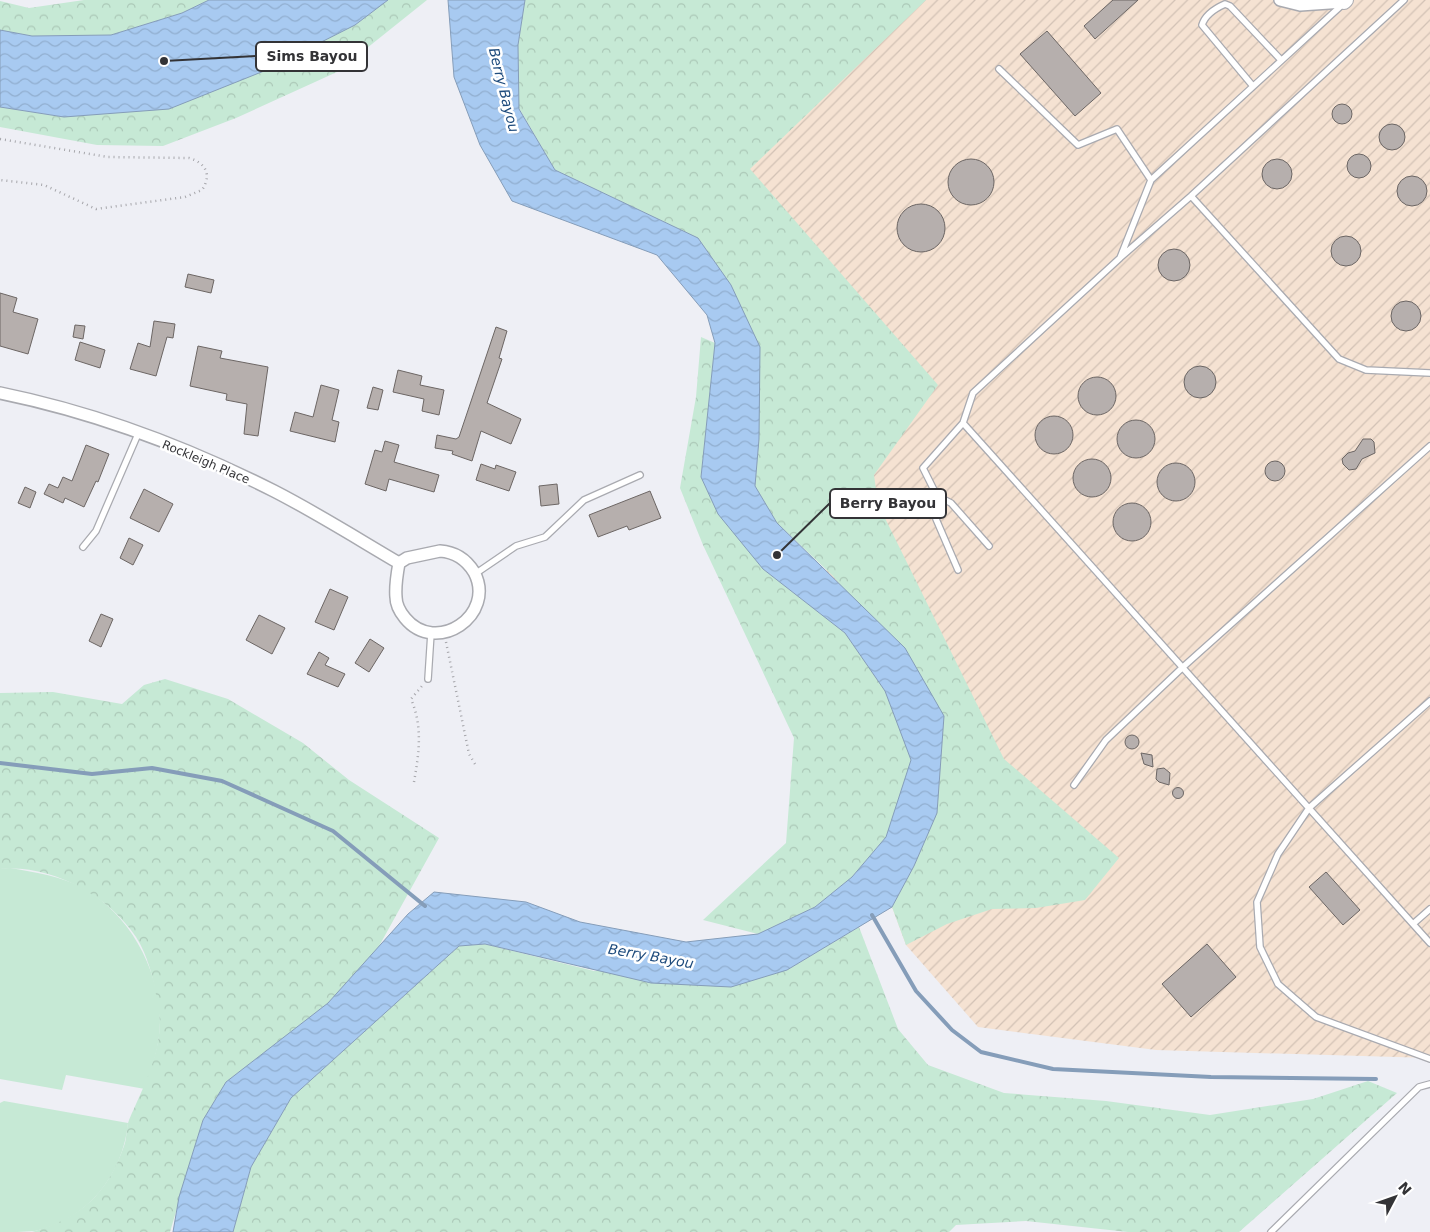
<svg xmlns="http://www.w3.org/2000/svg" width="1430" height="1232" viewBox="0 0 1430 1232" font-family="'DejaVu Sans',sans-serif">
<defs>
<pattern id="industrial-furrows" width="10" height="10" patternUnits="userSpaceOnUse" patternTransform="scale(1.25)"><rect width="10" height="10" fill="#f5e2d2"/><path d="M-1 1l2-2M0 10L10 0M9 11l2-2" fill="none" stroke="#d2c2b5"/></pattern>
<pattern id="forest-crowns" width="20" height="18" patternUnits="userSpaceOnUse" patternTransform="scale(1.25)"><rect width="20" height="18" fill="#c6e9d5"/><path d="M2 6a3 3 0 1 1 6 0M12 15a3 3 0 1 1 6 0" fill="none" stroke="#abc8b7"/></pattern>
<pattern id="water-waves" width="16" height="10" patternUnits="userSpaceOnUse" patternTransform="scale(1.25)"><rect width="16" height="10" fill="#a8caf1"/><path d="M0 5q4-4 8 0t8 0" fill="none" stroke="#91aecf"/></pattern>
</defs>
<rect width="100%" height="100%" fill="#eeeff5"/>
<path fill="url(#industrial-furrows)" d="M525,0H1430V1058L1156,1050L978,1027L906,945L892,907L914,866L760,347Z"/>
<path fill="#c6e9d5" d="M10,868C34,872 61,876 83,888C130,915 159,968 160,1022C160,1045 152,1068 145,1089L66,1075L62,1090L0,1079V869Z
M4,1101L128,1123C123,1175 87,1220 35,1231C24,1232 11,1232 0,1232V1103Z"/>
<path fill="url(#forest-crowns)" d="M84,0H209L182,13L111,35L32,36L0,30V1L29,8Z
M388,0H427L337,72L236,118L163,146L97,145L0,127V107L64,117L355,25Z
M525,0H926L750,169L938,385L874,475L878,504L1004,759L1119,858L1085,900L1036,908L992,909L947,924L906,945L892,907L914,866L937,813L944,716L833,576L777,523L755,486L759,439L731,285L698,238L555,170L519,108L518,45Z
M701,337L715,343L701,477L763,569L845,633L885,691L912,760L886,837L852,877L815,907L758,934L703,920L786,843L794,738L703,545L680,488L696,397Z
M165,679L228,699L303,743L349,780L439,838L378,948L328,1003L226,1082L203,1120L170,1232H32C81,1218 107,1194 124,1146C127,1138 126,1128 129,1120C143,1088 158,1060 160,1024C160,1017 158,1009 157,1001C154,980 148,956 136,937C108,895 51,864 0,869V693L53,692L122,704L144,685Z
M859,927L898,1029L928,1065L1004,1093L1106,1101L1210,1115L1313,1099L1368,1081L1397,1093L1239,1232H1128L1026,1221L956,1225L949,1232H233L251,1167L291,1098L459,946L485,944L594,971L787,970Z"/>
<path fill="url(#water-waves)" stroke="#859db9" d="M209,0H388L355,25L264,71L169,109L64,117L0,107V30L32,36L111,35L182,13Z
M448,0H525L518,45L519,109L555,170L698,238L731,285L760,347L759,439L755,486L777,523L905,648L944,716L937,813L914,866L892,907L787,970L731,987L651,983L485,944L459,946L291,1098L251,1167L233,1232H173L179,1197L203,1120L226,1082L328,1003L408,914L434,892L526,902L580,922L686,942L758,934L815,907L852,877L886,837L911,760L885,691L845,633L763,569L718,514L701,477L715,343L707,315L657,255L512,201L480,145L454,77Z"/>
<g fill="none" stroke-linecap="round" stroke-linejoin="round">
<path stroke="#859db9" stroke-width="4" d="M0,763L92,774L152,768L222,781L333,831L425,906
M872,915L916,991L952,1030L981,1052L1053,1069L1211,1077L1376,1079"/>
</g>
<path fill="#b6afad" stroke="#6c6664" d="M1113,0H1138L1095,39L1084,26Z
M1047,31L1101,93L1075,116L1020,54Z
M1332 114a10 10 0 1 1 20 0a10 10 0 1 1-20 0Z
M1379 137a13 13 0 1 1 26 0a13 13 0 1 1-26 0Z
M1347 166a12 12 0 1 1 24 0a12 12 0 1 1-24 0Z
M948 182a23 23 0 1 1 46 0a23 23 0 1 1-46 0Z
M1262 174a15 15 0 1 1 30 0a15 15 0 1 1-30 0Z
M1397 191a15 15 0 1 1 30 0a15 15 0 1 1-30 0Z
M897 228a24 24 0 1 1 48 0a24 24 0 1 1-48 0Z
M1331 251a15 15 0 1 1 30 0a15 15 0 1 1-30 0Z
M1158 265a16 16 0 1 1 32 0a16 16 0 1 1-32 0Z
M188,274L214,280L211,293L185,287Z
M0,293L17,298L13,312L38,319L28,354L0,346Z
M1391 316a15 15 0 1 1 30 0a15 15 0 1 1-30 0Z
M154,321L175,324L173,338L167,337L156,376L130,369L138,343L150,347Z
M75,325L85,326L83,339L73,337Z
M496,327L507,331L499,358L502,359L487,403L521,419L511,444L481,431L472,461L452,454L453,451L435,448L437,435L456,439L459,437Z
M80,342L105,350L100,368L75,360Z
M198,346L222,351L220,358L268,367L258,436L244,434L247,404L226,400L227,394L190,386Z
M1184 382a16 16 0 1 1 32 0a16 16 0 1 1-32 0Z
M398,370L422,376L420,385L444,390L439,415L422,411L424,399L393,392Z
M1078 396a19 19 0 1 1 38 0a19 19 0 1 1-38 0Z
M321,385L339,390L332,420L339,422L335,442L290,431L295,412L313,417Z
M373,387L383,390L378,410L367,408Z
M1035 435a19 19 0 1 1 38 0a19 19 0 1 1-38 0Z
M1117 439a19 19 0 1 1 38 0a19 19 0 1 1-38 0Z
M1363,439H1371L1374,442L1375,453L1362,459L1356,469L1349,470L1343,464L1342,459L1348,453L1355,451Z
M385,441L399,445L394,462L439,475L434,492L389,479L386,491L365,484L375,450L382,452Z
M86,445L109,454L98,482L96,481L84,507L65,498L63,503L44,494L49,484L58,488L63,477L72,481Z
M1073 478a19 19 0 1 1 38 0a19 19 0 1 1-38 0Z
M1265 471a10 10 0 1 1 20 0a10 10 0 1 1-20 0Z
M1157 482a19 19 0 1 1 38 0a19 19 0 1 1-38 0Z
M481,464L495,469L496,465L516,472L509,491L476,480Z
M557,484L559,504L541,506L539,486Z
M25,487L36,492L30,508L18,503Z
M144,489L173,504L159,532L130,518Z
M650,491L661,518L629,530L627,526L598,537L589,515Z
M1113 522a19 19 0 1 1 38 0a19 19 0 1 1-38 0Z
M129,538L143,545L133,565L120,558Z
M330,589L348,597L334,630L315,622Z
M101,614L113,619L101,647L89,641Z
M259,615L285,628L272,654L246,640Z
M370,639L384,648L369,672L355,663Z
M319,652L329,658L325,665L345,674L338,687L307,674Z
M1125 742a7 7 0 1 1 14 0a7 7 0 1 1-14 0Z
M1141,753L1152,755L1153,767L1144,764Z
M1164,768L1170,773L1169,785L1159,782L1156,779L1157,769Z
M1172.5 793a5.5 5.5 0 1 1 11 0a5.5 5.5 0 1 1-11 0Z
M1326,872L1360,910L1343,925L1309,887Z
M1207,944L1236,977L1191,1017L1162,984Z"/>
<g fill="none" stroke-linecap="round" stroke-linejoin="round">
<defs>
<path id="service" d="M999,69L1078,145L1117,129L1151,180L1120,258L973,393L963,423L1430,943
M1252,85L1202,25C1205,15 1216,8 1225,4L1230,6L1281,60
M1151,180L1343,4
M1191,196L1339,359L1366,370L1430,373
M1121,257L1191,196L1404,0
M963,423L923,468L937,496L951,503L989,546
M937,496L936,519L958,570
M83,547L96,531L138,434
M475,574L516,546L545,537L584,500L640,475
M428,679L431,633
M1430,701L1309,808L1278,854L1257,902L1260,947L1278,984L1316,1017L1430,1059
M1074,785L1106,740L1183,667L1430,446
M1413,924L1430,909
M1271,1232L1419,1087L1430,1084"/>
<path id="minor" d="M1280,0L1300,5L1344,2
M0,393C93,412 189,448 274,491C317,513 358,539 399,563
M440,551C454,552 466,559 474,572C497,615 436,656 405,618C400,612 396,605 396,597C395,586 397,574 399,563L407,558Z"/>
<path id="tertiary" d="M1344,2L1346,0"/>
</defs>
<use href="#service" stroke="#a9aab0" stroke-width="8"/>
<use href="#minor" stroke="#a9aab0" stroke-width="14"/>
<use href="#tertiary" stroke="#a9aab0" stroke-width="16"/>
<path stroke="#a6a6ab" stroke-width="2.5" stroke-dasharray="1 4" stroke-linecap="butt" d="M0,139L108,157L189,158C206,163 212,175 202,190L185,197L96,209L44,185L0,180
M446,642L469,754L475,764
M414,782C419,753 423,727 411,699L422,686"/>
<use href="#service" stroke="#fff" stroke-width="5.5"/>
<use href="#minor" stroke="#fff" stroke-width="11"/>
<use href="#tertiary" stroke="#fff" stroke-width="14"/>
</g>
<g text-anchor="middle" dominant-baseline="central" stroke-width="5" stroke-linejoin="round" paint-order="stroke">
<g font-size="12" fill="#333336" stroke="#fff">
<text transform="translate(206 462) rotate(23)">Rockleigh Place</text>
</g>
<g font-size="14" font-style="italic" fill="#1f4c7d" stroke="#fff">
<text transform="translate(504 90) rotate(76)">Berry Bayou</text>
<text transform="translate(651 956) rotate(10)">Berry Bayou</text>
</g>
</g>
<path fill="none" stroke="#333336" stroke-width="2" d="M164 61L256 56M777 555L830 503"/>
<g fill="#333336" stroke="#fff" stroke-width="2">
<circle cx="164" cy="61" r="5"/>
<circle cx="777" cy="555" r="5"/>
</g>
<g fill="#fff" stroke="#333336" stroke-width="2">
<rect x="256" y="42" width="111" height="29" rx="5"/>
<rect x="830" y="489" width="116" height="29" rx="5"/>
</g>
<g font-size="14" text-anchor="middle" font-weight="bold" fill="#333336">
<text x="312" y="61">Sims Bayou</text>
<text x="888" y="508">Berry Bayou</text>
</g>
<g transform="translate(1395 1197) rotate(49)" stroke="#ffffff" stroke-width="4" paint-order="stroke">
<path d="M0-4L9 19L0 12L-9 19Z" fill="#333336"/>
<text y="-8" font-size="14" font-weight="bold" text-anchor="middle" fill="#333336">N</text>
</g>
</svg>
